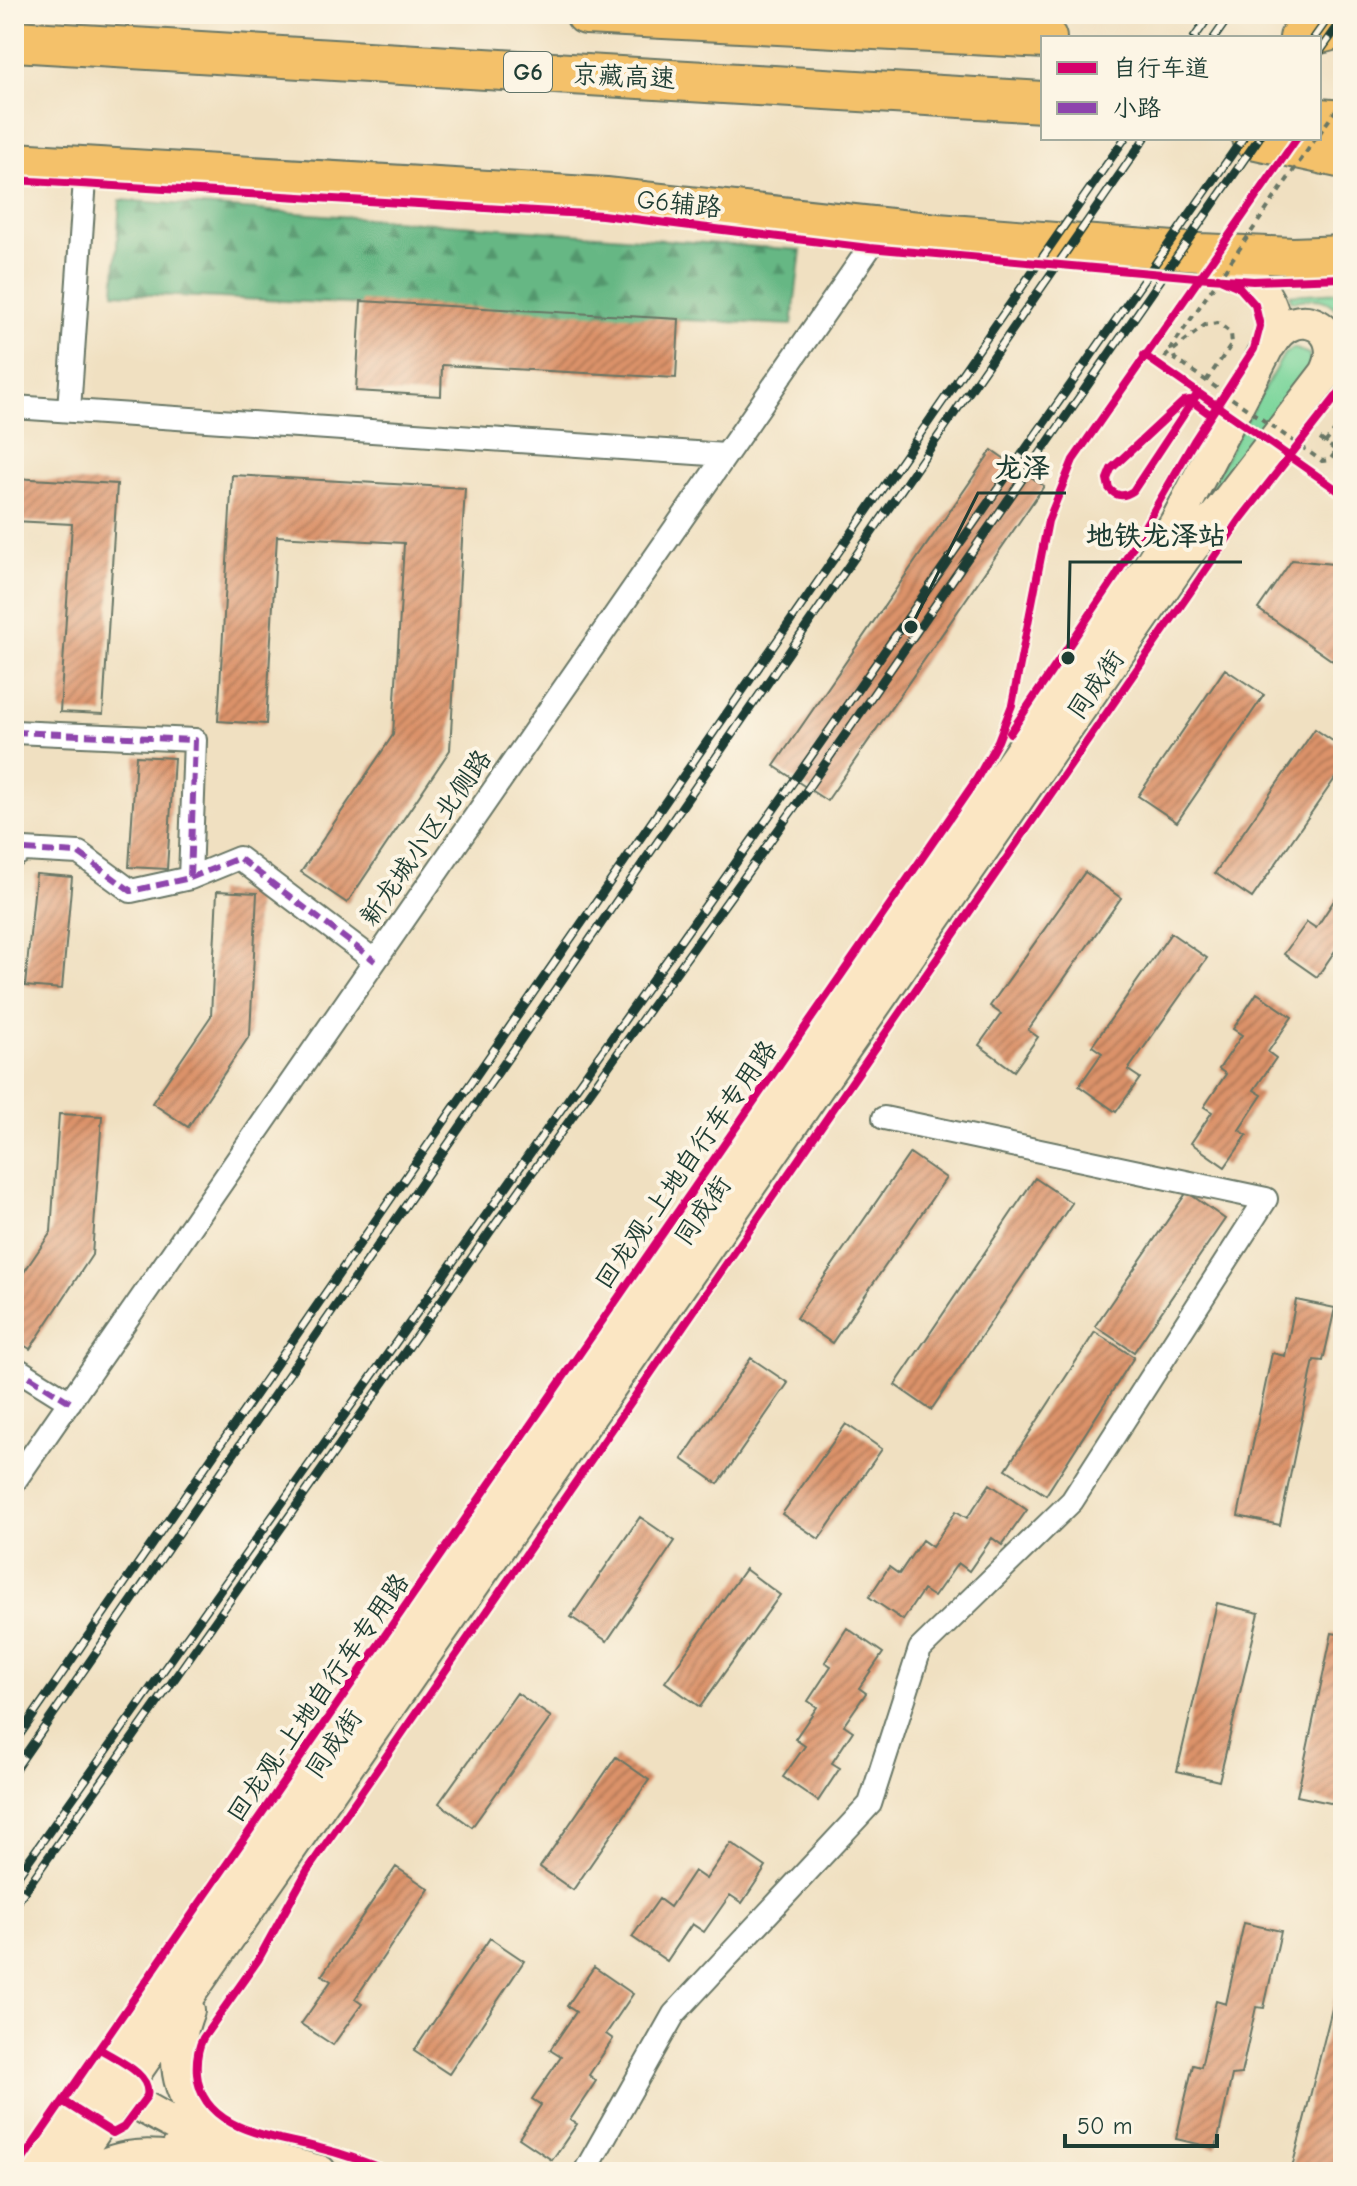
<svg xmlns="http://www.w3.org/2000/svg" width="1357" height="2186" viewBox="0 0 1357 2186" font-family="'Comic Neue','LXGW WenKai TC',sans-serif">
<defs>
<pattern id="forest-firs" width="22" height="20" patternUnits="userSpaceOnUse" patternTransform="scale(2)"><rect width="22" height="20" fill="#66b784"/><path d="M5 1l3.5 6h-7zM16 11l3.5 6h-7z" fill="#53966d"/></pattern>
<pattern id="building-hatch" width="6" height="6" patternUnits="userSpaceOnUse" patternTransform="scale(2)"><rect width="6" height="6" fill="#db9269"/><path d="M-1 1l2-2M0 6l6-6M5 7l2-2" fill="none" stroke="#b17857"/></pattern>
</defs>
<rect width="100%" height="100%" fill="#fcf5e5"/>
<filter id="ink" filterUnits="userSpaceOnUse"><feTurbulence type="fractalNoise" baseFrequency=".0125" numOctaves="2"/><feDisplacementMap in="SourceGraphic" scale="16" xChannelSelector="R" yChannelSelector="G"/><feConvolveMatrix kernelMatrix="1 2 1 2 8 2 1 2 1" color-interpolation-filters="sRGB"/></filter>
<filter id="wash" filterUnits="userSpaceOnUse"><feTurbulence type="fractalNoise" baseFrequency=".006" numOctaves="4" result="noise"/><feDisplacementMap in="SourceGraphic" scale="32" xChannelSelector="R" yChannelSelector="G"/><feGaussianBlur stdDeviation="1.8" result="paint"/><feColorMatrix in="noise" values="0 0 0 0 0 0 0 0 0 0 0 0 0 0 0 0 0 1.4 0 .05"/><feComposite in="paint" operator="in"/></filter>
<g filter="url(#wash)">
<rect width="100%" height="100%" fill="#f0e0c1"/>
<path fill="#7dd69c" stroke="#4e8a68" stroke-width="2" d="M1343,292V317C1327,296 1316,297 1292,301L1289,295Z
M1293,348L1309,354L1311,365L1303,385L1190,529L1231,447L1284,354Z"/>
<path fill="url(#forest-firs)" stroke="#427a5c" stroke-width="2" d="M120,200L801,250L792,325L114,293Z"/>
<g id="blocks">
<path fill="url(#building-hatch)" d="M361,301L679,319L676,378L442,365L441,396L356,391Z
M992,450L1044,486L827,801L774,766Z
M232,475L465,488L450,750L347,903L301,872L393,735L404,543L277,536L266,724L218,721Z
M14,478L117,484L103,714L60,712L72,524L14,521Z
M1292,560L1343,565V668L1258,609Z
M1225,669L1264,695L1177,822L1138,796Z
M1315,729L1343,748V767L1252,898L1215,873Z
M136,756L174,758L167,869L129,867Z
M1085,872L1121,898L1028,1030L1038,1037L1014,1071L979,1045L1001,1014L990,1006Z
M36,874L72,877L62,989L25,986Z
M217,891L257,893L250,1035L188,1127L152,1103L211,1016Z
M1337,896L1343,900V948L1339,945L1317,977L1284,954L1307,922L1316,928Z
M1171,933L1207,958L1128,1070L1140,1078L1116,1112L1079,1086L1102,1053L1092,1046Z
M1257,993L1292,1017L1268,1052L1276,1058L1254,1090L1262,1095L1239,1130L1247,1135L1225,1167L1191,1143L1212,1112L1204,1107L1226,1074L1219,1069L1242,1035L1233,1029Z
M59,1114L102,1116L92,1255L30,1349L14,1339V1287L51,1232Z
M910,1153L946,1178L832,1343L796,1318Z
M1035,1178L1072,1203L931,1410L895,1385Z
M1187,1192L1225,1219L1134,1352L1095,1326Z
M1296,1300L1335,1308L1323,1361L1314,1360L1280,1525L1238,1516L1272,1353L1285,1356Z
M1095,1332L1134,1357L1046,1495L1006,1469Z
M751,1358L788,1383L718,1484L682,1459Z
M846,1424L882,1449L819,1539L782,1514Z
M990,1484L1027,1510L1002,1545L992,1538L969,1571L958,1563L934,1597L923,1590L903,1620L869,1597L889,1567L899,1574L922,1540L932,1547L956,1511L967,1518Z
M640,1517L675,1541L607,1641L571,1617Z
M745,1569L780,1595L700,1707L665,1682Z
M1217,1603L1259,1613L1219,1781L1177,1771Z
M847,1628L883,1653L859,1688L866,1693L844,1725L853,1731L832,1763L840,1768L818,1801L783,1777L805,1746L795,1739L817,1707L808,1701L831,1666L825,1662Z
M1332,1633L1343,1635V1793L1340,1805L1297,1796Z
M517,1693L551,1717L472,1827L439,1803Z
M616,1757L649,1780L573,1890L540,1867Z
M731,1843L766,1867L742,1903L730,1895L704,1932L692,1924L667,1961L632,1937L659,1899L670,1907L694,1871L706,1879Z
M396,1867L429,1889L355,1999L362,2004L333,2045L301,2024L331,1981L322,1975Z
M1244,1923L1281,1931L1264,2008L1256,2007L1241,2074L1232,2075L1216,2148L1176,2139L1193,2065L1201,2067L1216,2001L1226,2004Z
M490,1938L524,1961L449,2074L414,2051Z
M594,1967L633,1994L606,2034L613,2039L589,2075L596,2081L570,2120L577,2124L552,2160L519,2138L541,2105L532,2099L561,2057L550,2050L576,2012L567,2006Z
M1342,1969L1343,2155L1339,2172H1291Z"/>
</g>
</g>
<g filter="url(#ink)">
<use href="#blocks" fill-opacity="0" stroke="#687665" stroke-width="2"/>
<g fill="none" stroke-linecap="round" stroke-linejoin="round">
<defs>
<path id="street" d="M14,407L725,455
M69,410L86,165
M14,732L195,740L190,878L131,891L79,853L24,850L14,856
M190,878L239,858L375,961
M14,1367L70,1402
M14,1482L884,227
M587,2168L674,2014L870,1804L920,1649L1072,1501L1266,1199L884,1118"/>
<path id="secondary" d="M1270,344C1296,299 1351,329 1325,375
M188,2010C162,2078 188,2122 250,2153
M103,2082C138,2105 173,2126 212,2141C246,2155 284,2162 320,2172
M177,2150L233,2172
M37,2172L1152,562L1176,523L1273,336C1280,295 1241,263 1205,253
M66,2172L1184,558L1343,351
M90,2172C125,2151 161,2154 199,2164"/>
<path id="primary" d="M14,161L606,196L937,232L1200,252L1293,256L1343,254"/>
<path id="highway" d="M586,14L1046,38
M1300,38L1343,27
M14,41L1043,102
M1319,119L1343,121
M1252,138L1343,158"/>
</defs>
<use href="#street" stroke="#687665" stroke-width="26"/>
<use href="#secondary" stroke="#687665" stroke-width="36"/>
<use href="#primary" stroke="#687665" stroke-width="40"/>
<use href="#highway" stroke="#687665" stroke-width="44"/>
<path stroke="#687665" stroke-width="4" stroke-dasharray="6 6" stroke-linecap="butt" d="M1206,381L1232,344L1231,333L1218,323L1205,325L1166,356L1163,364L1208,397
M1320,439L1337,451
M1325,443L1343,420"/>
<use href="#street" stroke="#fff" stroke-width="22"/>
<use href="#secondary" stroke="#fbe6c3" stroke-width="32"/>
<use href="#primary" stroke="#f4c16a" stroke-width="36"/>
<use href="#highway" stroke="#f4c16a" stroke-width="40"/>
<defs>
<path id="rail" d="M1194,38L1211,14
M1214,38L1231,14
M1314,38L1331,14
M1319,53L1343,19
M14,1743L1125,138
M14,1771L1145,138
M14,1881L791,785L1243,138
M14,1906L511,1202L804,794L1259,138"/>
</defs>
<use href="#rail" stroke="#1f3d34" stroke-width="9"/>
<use href="#rail" stroke="#fcf5e5" stroke-width="6" stroke-dasharray="18" stroke-linecap="butt"/>
<path stroke="#687665" stroke-width="4" stroke-dasharray="6 6" stroke-linecap="butt" d="M1319,134L1343,100
M1316,138L1171,348L1175,359L1322,461L1330,460L1343,442"/>
<path stroke="#8e44ad" stroke-width="6" stroke-dasharray="12 6" stroke-linecap="butt" d="M14,732L195,740L190,878L131,891L79,853L24,850L14,856
M190,878L239,858L375,961
M14,1367L70,1402"/>
<defs>
<path id="cycleway" d="M14,180L602,215L869,248L1196,277L1253,281L1343,278
M1144,355L1343,494
M1198,393L1133,491C1124,497 1116,497 1109,488L1107,479L1111,469L1184,401L1190,400L1211,415
M1010,733L1116,576L1194,441L1254,349L1260,326L1255,305L1239,287L1218,278
M64,2102L113,2133L124,2127L147,2096C152,2074 117,2060 100,2049
M14,2172L976,780L998,741L1012,705L1048,521L1073,460L1297,138
M389,2172C366,2162 344,2154 319,2148C275,2136 202,2132 197,2074C196,2061 197,2050 203,2038L258,1960L307,1871L1240,520L1343,388"/>
</defs>
<use href="#cycleway" stroke="#fcf5e5" stroke-width="13"/>
<use href="#cycleway" stroke="#d6006c" stroke-width="8"/>
</g>
</g>
<g text-anchor="middle" dominant-baseline="central" stroke-width="8" stroke-linejoin="round" paint-order="stroke">
<rect fill="#fcf5e5" stroke="#617469" stroke-width="2" x="504" y="52" width="48" height="40" rx="6"/>
<g font-size="24" font-weight="bold" fill="#1f3d34">
<text x="528" y="72">G6</text>
</g>
<g font-size="26" fill="#1f3d34" stroke="#fcf5e5">
<text transform="translate(624 77) rotate(3)">京藏高速</text>
<text transform="translate(679 204) rotate(6)">G6辅路</text>
<text transform="translate(1096 685) rotate(-55)">同成街</text>
<text transform="translate(426 838) rotate(-55)">新龙城小区北侧路</text>
<text transform="translate(686 1165) rotate(-55)">回龙观-上地自行车专用路</text>
<text transform="translate(703 1211) rotate(-55)">同成街</text>
<text transform="translate(318 1698) rotate(-55)">回龙观-上地自行车专用路</text>
<text transform="translate(334 1744) rotate(-55)">同成街</text>
</g>
</g>
<path fill="none" stroke="#1f3d34" stroke-width="3" d="M911 627L978 493H1066M1068 658L1070 562H1242"/>
<g fill="#1f3d34" stroke="#fcf5e5" stroke-width="3">
<circle cx="911" cy="627" r="8"/>
<circle cx="1068" cy="658" r="8"/>
</g>
<g font-size="28" text-anchor="middle" font-weight="bold" fill="#1f3d34" stroke="#fcf5e5" stroke-width="8" stroke-linejoin="round" paint-order="stroke">
<text x="1022" y="477">龙泽</text>
<text x="1156" y="545">地铁龙泽站</text>
</g>
<rect width="1357" height="2186" fill="none" stroke="#fcf5e5" stroke-width="48"/>
<rect x="1041" y="36" width="280" height="104" fill="#fcf5e5" stroke="#a4ab9e" stroke-width="2"/>
<rect x="1057" y="62" width="40" height="12" fill="#d6006c" stroke="#a4ab9e" stroke-width="2"/>
<text x="1113" y="76" font-size="24" fill="#1f3d34">自行车道</text>
<rect x="1057" y="102" width="40" height="12" fill="#8e44ad" stroke="#a4ab9e" stroke-width="2"/>
<text x="1113" y="116" font-size="24" fill="#1f3d34">小路</text>
<path d="M1065 2134v12h152v-12" fill="none" stroke="#1f3d34" stroke-width="4"/>
<text x="1077" y="2134" font-size="24" fill="#1f3d34" stroke="#fcf5e5" stroke-width="6" paint-order="stroke">50 m</text>
</svg>
